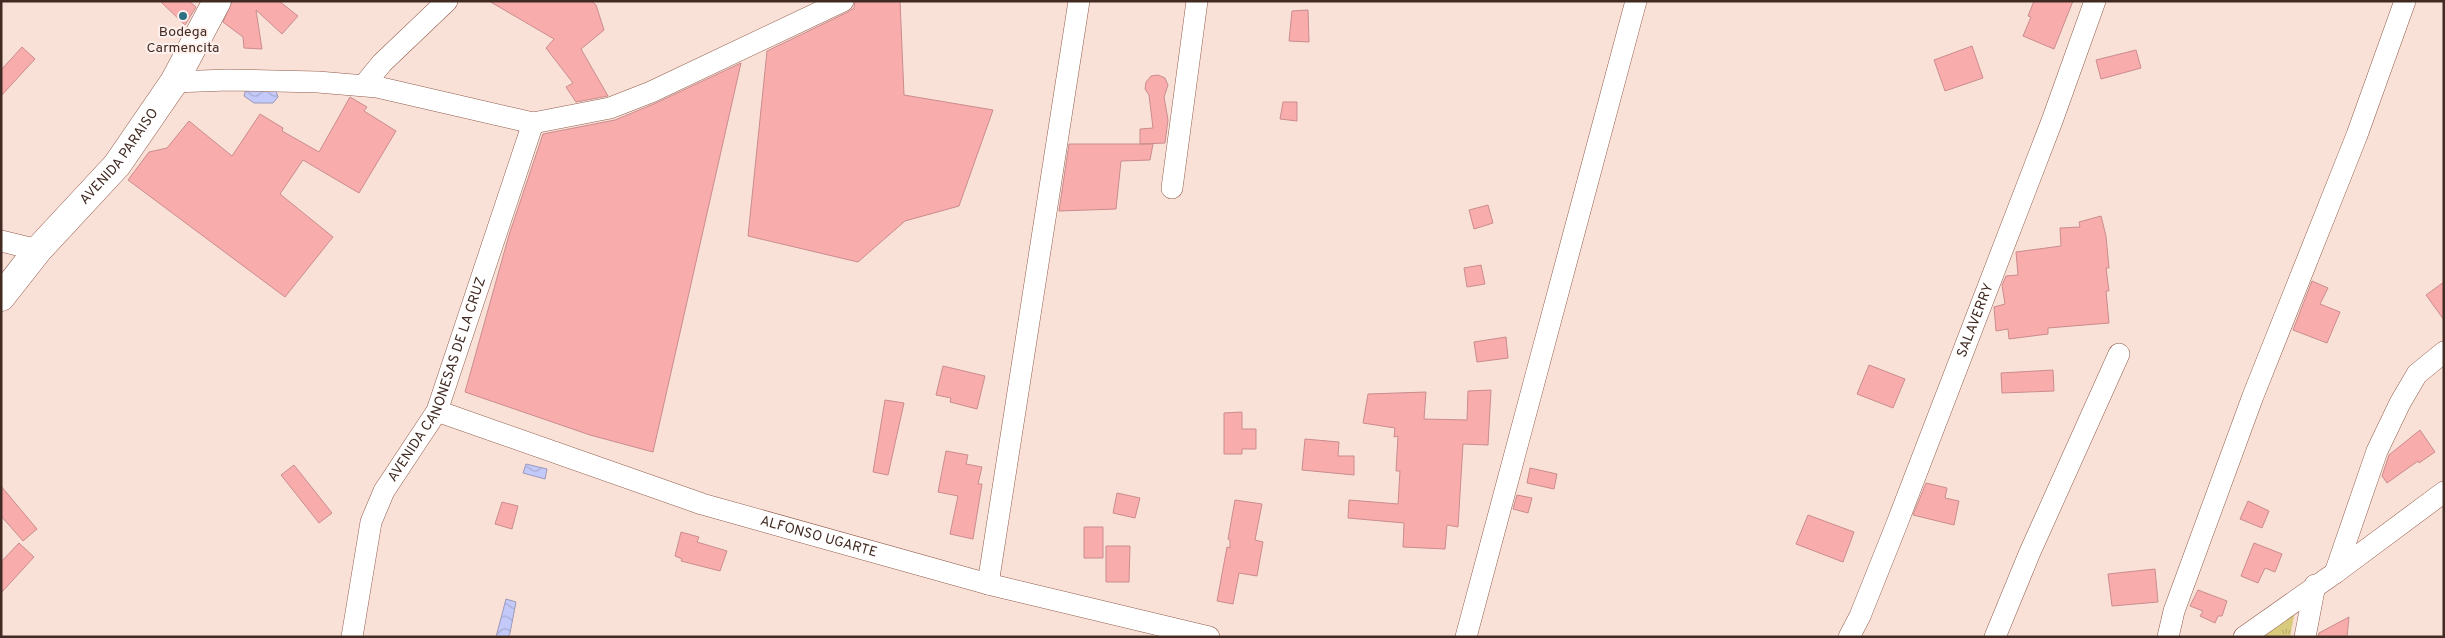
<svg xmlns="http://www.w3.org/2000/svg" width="2445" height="638" viewBox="0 0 2445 638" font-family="Overpass,sans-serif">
<defs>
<pattern id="grass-tufts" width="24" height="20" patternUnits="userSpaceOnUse" patternTransform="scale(1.25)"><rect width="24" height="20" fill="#d9cb7d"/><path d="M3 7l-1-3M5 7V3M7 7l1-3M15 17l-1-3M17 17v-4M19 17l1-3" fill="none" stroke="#bbae6c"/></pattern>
<pattern id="water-waves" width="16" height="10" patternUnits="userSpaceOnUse" patternTransform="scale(1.25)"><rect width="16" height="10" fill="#c3c9f9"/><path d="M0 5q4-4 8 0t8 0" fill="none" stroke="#a9add5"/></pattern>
</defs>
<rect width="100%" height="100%" fill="#fae1d8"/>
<path fill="url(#grass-tufts)" d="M2298,595L2290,637H2235Z"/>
<path fill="url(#water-waves)" stroke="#9c99b8" d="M275,88L278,97L273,103H254L244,96L246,89Z
M526,464L547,469L545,479L523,473Z
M506,599L516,602L510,633L508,637H496Z"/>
<path fill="#f8acac" stroke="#ca8c8d" d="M160,1H189L196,7L185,25Z
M232,1H279L298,16L282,34L256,10L262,49L244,48L243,37L223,22Z
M489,1H591L596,5L604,30L581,49L608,96L576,102L566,87L573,83L546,48L554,39Z
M855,1H900L904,95L993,110L959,206L905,221L858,262L748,236L767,51L848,12L854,8Z
M2034,1H2073L2054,49L2023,36L2031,17L2028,16Z
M1308,10L1309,42L1289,41L1292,11Z
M1972,46L1983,78L1945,91L1934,60Z
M22,47L35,59L1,96V70Z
M2136,50L2141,68L2101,79L2096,60Z
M741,63L653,452L590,435L465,392L509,235L543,134L615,120L656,103Z
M1158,75L1165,78L1168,85L1164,97L1168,120L1165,143L1140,144V129L1153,128L1149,95L1145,89L1146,82L1151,76Z
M350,97L367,107L364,111L396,131L359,193L303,160L280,194L333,237L285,297L128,180L149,152L167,148L189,121L232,156L260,114L283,128L282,131L319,152Z
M1283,102H1297V121L1280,119Z
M1069,144H1153L1150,160L1121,161L1116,209L1059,211Z
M1488,205L1493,223L1474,229L1469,210Z
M2101,216L2106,236L2109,268H2106L2109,291H2106L2109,323L2048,328V334L2009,339L2008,329L1996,331L1994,307L2005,304L2002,285L2006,276L2018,275L2016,252L2061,246L2060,228L2080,227L2079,222Z
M1481,265L1485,284L1467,287L1464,268Z
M2312,281L2328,288L2320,304L2340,312L2327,343L2293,330Z
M2444,282V320L2426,295Z
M1506,337L1508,358L1477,362L1474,342Z
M1869,365L1905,379L1893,408L1857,394Z
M943,366L985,376L977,409L950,402L951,398L936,395Z
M2053,370L2054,391L2002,393L2001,373Z
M1491,390L1488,445L1463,444L1458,527L1447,525L1445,549L1403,547L1404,523L1348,518L1349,500L1398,504L1400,471H1396L1398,436L1394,437L1395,428L1363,423L1368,394L1426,392L1424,419L1467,420L1468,391Z
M885,400L904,403L888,475L873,472Z
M1242,412V429H1256V449H1242V454H1224V413Z
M2420,430L2435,452L2419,463L2418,461L2387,483L2382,476L2389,455Z
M1305,439L1339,442L1338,456H1354V475L1302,470Z
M946,451L968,455L966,464L982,467L978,484H982L973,539L950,534L958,496L938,492Z
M294,465L332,513L319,523L281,475Z
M1530,468L1557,474L1554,489L1527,483Z
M1926,483L1947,488L1945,498L1959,501L1954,525L1913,515Z
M1,486L37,529L23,541L1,516Z
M1117,493L1140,498L1135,518L1113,513Z
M1517,495L1532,498L1528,513L1513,509Z
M1235,500L1262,504L1255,540L1263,542L1257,576L1239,573L1233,604L1217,601L1227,547L1230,548V540L1228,539Z
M2248,501L2269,511L2262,528L2240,519Z
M502,502L518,506L512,529L495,524Z
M1808,515L1854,532L1843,562L1796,544Z
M1084,527H1103V558H1084Z
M681,532L699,537L697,542L727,551L720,571L681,561L682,559L675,556Z
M19,543L34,557L1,593V562Z
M2254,543L2282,554L2275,572L2265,568L2258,583L2241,576Z
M1106,546H1130L1129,582H1106Z
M2155,569L2158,602L2112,606L2108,574Z
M2198,590L2227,601L2222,616H2218L2215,623L2200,616L2203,611L2190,606Z
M2349,617L2347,637H2318L2319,633Z"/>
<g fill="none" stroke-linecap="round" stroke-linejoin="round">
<defs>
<g id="minor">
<path d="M174,82L228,80L318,82L377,87L533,123L610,108L651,92L843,1"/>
<path d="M364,85L382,63L447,1"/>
<path d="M1172,188L1197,1"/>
<path d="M1,241L38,250"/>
<path id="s1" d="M437,411L702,504L988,584L1209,637"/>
<path d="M2335,573L2377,451L2400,403L2417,374L2444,352"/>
<path d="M988,584L1079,1"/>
<path id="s2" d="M352,637L371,522L384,491L437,411L533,123"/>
<path d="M1466,637L1636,1"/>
<path id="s3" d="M1849,637L1860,616L1896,526L2052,121L2095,1"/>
<path d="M1995,637L2030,552L2119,354"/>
<path d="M2168,637L2174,611L2253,396L2357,135L2405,1"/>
<path d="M2244,637L2335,573L2444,492"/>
<path d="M2305,637L2315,585"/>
</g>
<g id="secondary">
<path id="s4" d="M1,297L38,250L117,165L174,82L217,1"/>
</g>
</defs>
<use href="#minor" stroke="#915c4a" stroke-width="22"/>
<use href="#secondary" stroke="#915c4a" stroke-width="29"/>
<use href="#minor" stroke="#fff" stroke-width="21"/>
<use href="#secondary" stroke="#fff" stroke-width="28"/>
</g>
<circle fill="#2f7184" stroke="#fef1ed" stroke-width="2" cx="183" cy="16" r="5"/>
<g text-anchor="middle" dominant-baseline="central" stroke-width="4" stroke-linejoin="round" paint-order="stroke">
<g font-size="14" fill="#412a22" stroke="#fef1ed">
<text x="183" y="32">Bodega<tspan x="183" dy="16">Carmencita</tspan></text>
</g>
<g font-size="14" fill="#412a22" stroke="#fef1ed">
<text stroke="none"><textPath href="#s4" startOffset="184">AVENIDA PARAISO</textPath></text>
<text stroke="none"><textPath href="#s3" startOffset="341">SALAVERRY</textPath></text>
<text stroke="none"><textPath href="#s2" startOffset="275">AVENIDA CANONESAS DE LA CRUZ</textPath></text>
<text stroke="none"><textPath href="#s1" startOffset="402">ALFONSO UGARTE</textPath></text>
</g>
</g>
<rect width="2445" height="638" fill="none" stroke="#412a22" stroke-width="5"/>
</svg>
